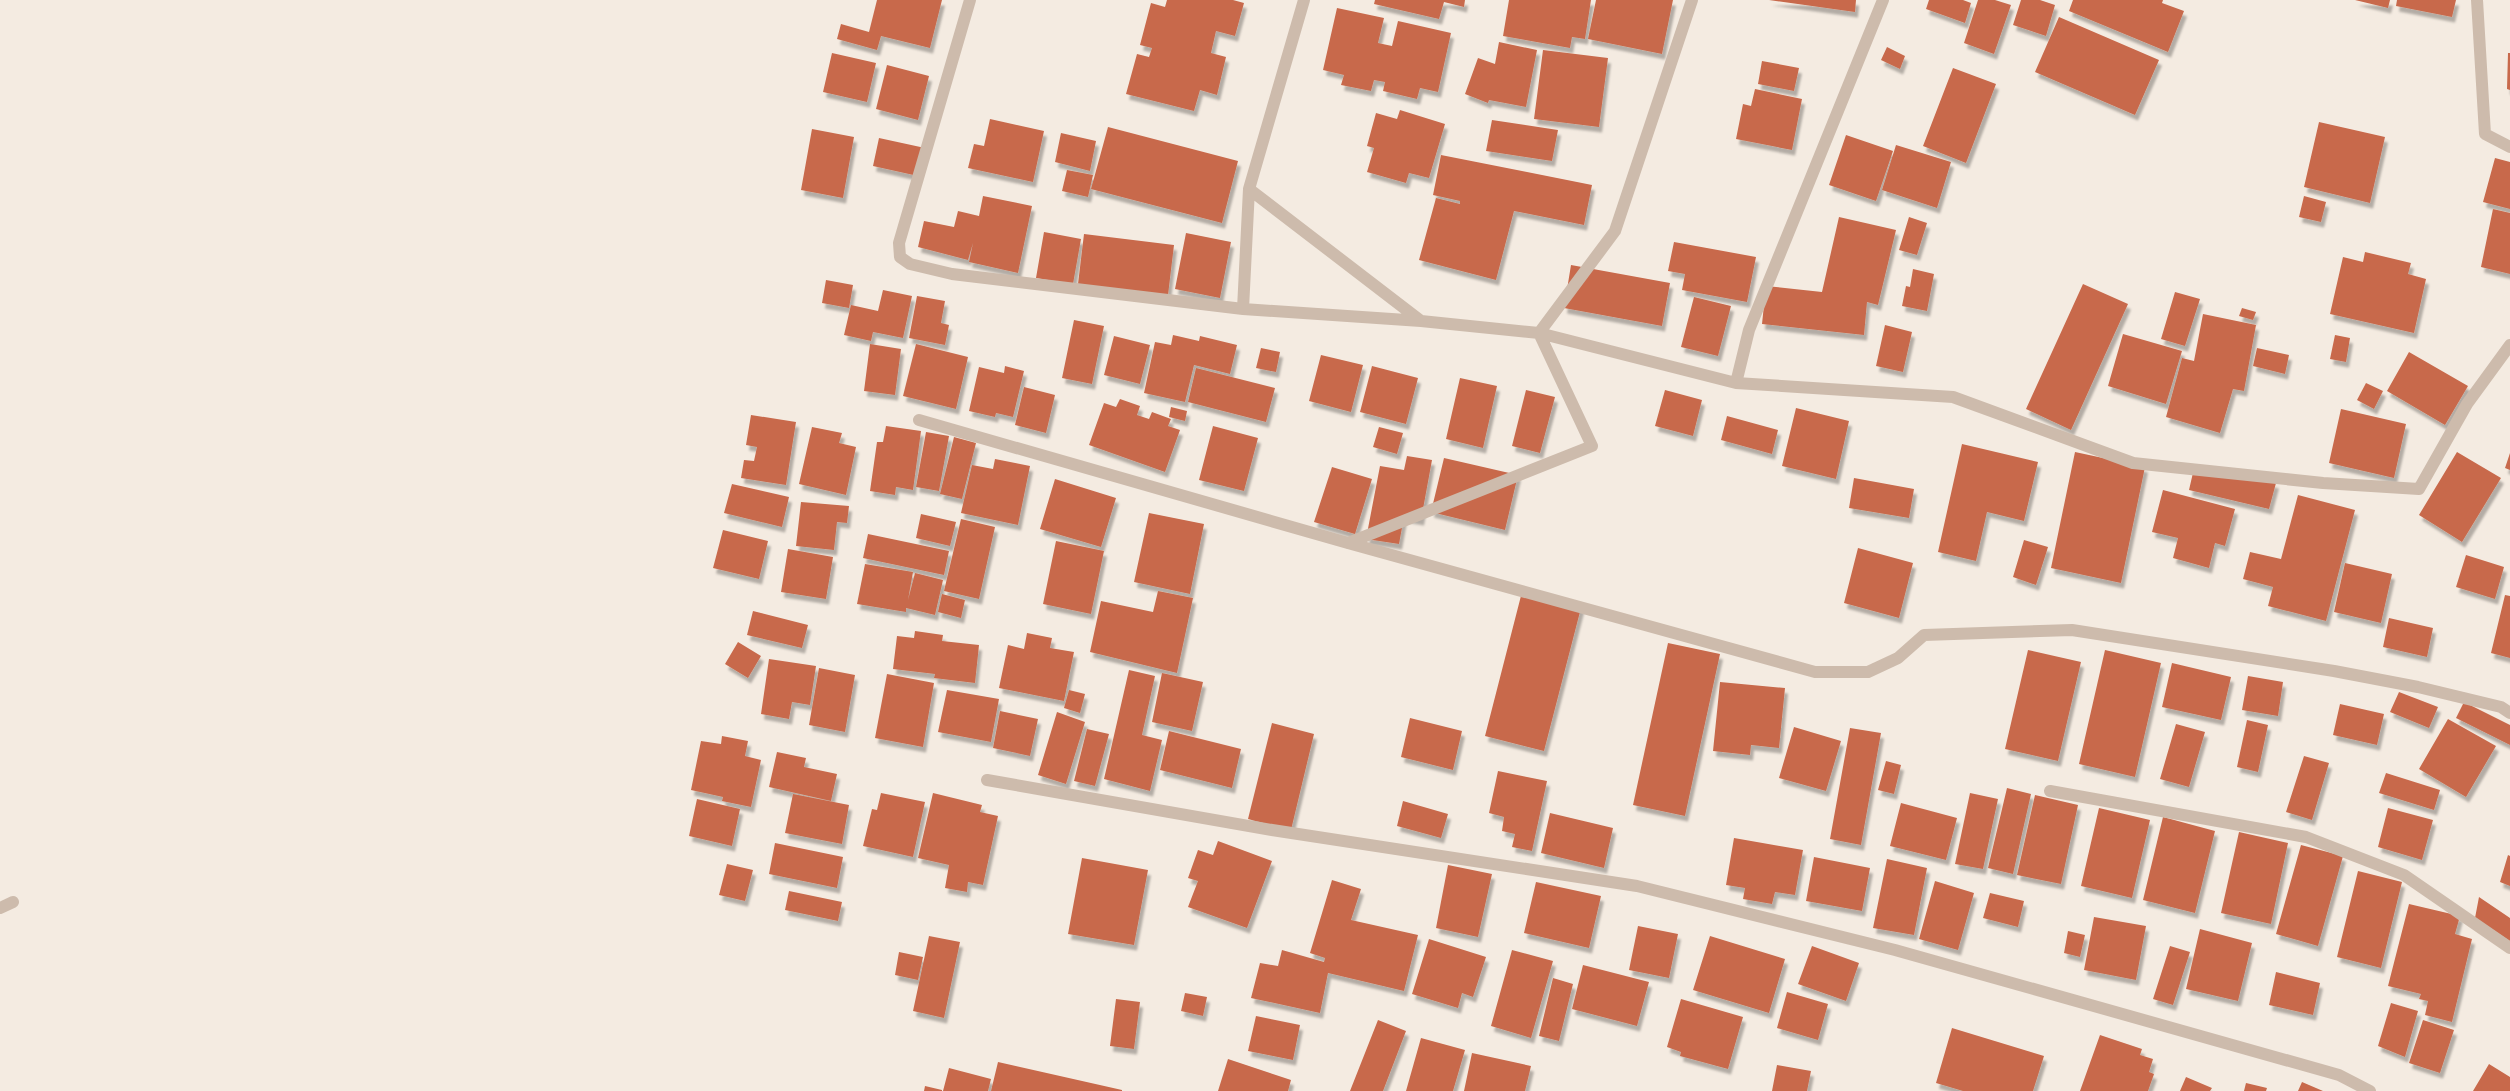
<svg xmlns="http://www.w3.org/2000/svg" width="2510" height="1091" viewBox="0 0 2510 1091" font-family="'Work Sans',sans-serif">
<defs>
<filter id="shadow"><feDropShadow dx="3" dy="5.5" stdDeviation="1" flood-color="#0004"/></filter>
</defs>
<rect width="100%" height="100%" fill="#f4ebe1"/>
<path fill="#c8694b" filter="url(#shadow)" d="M877,0H942L930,48L881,36L877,50L837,39L841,24L869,32Z
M1167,0H1233L1244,3L1235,36L1216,31L1211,53L1226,57L1217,95L1200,90L1194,111L1126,94L1137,54L1149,57L1152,48L1140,45L1151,3L1165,7Z
M1375,0H1465L1464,7L1444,2L1439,19L1374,4Z
M1509,0H1591L1585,39L1572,37L1570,48L1503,36Z
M1596,0H1673L1662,54L1588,39Z
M1769,0H1856L1855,12Z
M1929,0H1963L1971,3L1965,23L1926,9Z
M1978,0H1995L2011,5L1994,54L1964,43Z
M2021,0H2040L2055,5L2046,36L2013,25Z
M2073,0H2163L2162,3L2184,11L2168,52L2069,11Z
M2355,0H2390L2388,8Z
M2397,0H2456L2452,17L2396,6Z
M1337,8L1384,18L1378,43L1392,46L1398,21L1451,33L1438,92L1420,88L1417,99L1383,91L1385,82L1374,80L1371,91L1341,85L1344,75L1323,70Z
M2059,17L2159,60L2135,115L2035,72Z
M1499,42L1537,50L1526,107L1489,100L1488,103L1465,94L1478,58L1495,64Z
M1887,47L1905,56L1900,69L1881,60Z
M1543,50L1608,58L1599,127L1534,119Z
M832,53L876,63L867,102L823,92Z
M2508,53H2510V90L2507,89Z
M1762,61L1799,68L1794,91L1758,84Z
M887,65L929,76L918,120L876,109Z
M1953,68L1996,84L1966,163L1923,146Z
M1755,89L1802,99L1792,150L1736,139L1743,104L1751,106Z
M1400,110L1445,124L1429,178L1409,173L1406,183L1367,172L1374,148L1367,146L1376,113L1397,119Z
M990,119L1044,131L1033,182L968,168L974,144L984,146Z
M1492,120L1558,130L1552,161L1486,151Z
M2319,122L2385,137L2370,203L2304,187Z
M1108,127L1238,161L1222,223L1091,189Z
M812,129L854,137L843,198L801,190Z
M1061,133L1096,141L1090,171L1055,162Z
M1846,135L1893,151L1876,201L1829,185Z
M879,138L925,148L918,176L873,166Z
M1896,145L1951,162L1937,208L1882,190Z
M1441,155L1592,185L1584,225L1514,211L1496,280L1419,260L1436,198L1460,204V201L1433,195Z
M2495,158L2510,162V209L2483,202Z
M1067,170L1093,175L1088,197L1062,191Z
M983,196L1032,206L1018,273L969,262L973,243L968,260L918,247L924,221L954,227L958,211L979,216Z
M2304,196L2326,202L2321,222L2299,217Z
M2493,209L2510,213V274L2481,267Z
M1839,217L1896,230L1878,305L1867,302L1864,335L1762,324L1766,286L1822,292Z
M1909,217L1927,223L1917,255L1899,250Z
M1044,232L1081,239L1073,284L1036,278Z
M1186,233L1231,242L1220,298L1175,289Z
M1084,234L1174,245L1168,295L1078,284Z
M1674,242L1756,257L1747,302L1682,290L1685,274L1668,271Z
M2365,252L2411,263L2408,274L2426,279L2414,333L2330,314L2343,257L2363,262Z
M1571,265L1670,283L1662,326L1564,308Z
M1913,269L1934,274L1927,311L1902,306L1906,286L1910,287Z
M826,280L853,285L849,308L822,303Z
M2083,284L2128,304L2071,430L2026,409Z
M883,290L912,296L903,338L873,332L871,341L844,335L851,305L878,311Z
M2175,292L2200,299L2185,346L2161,339Z
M917,296L945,301L941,323L949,325L945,345L909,338Z
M1694,297L1731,306L1718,356L1681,347Z
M2242,308L2256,312L2253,320L2239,316Z
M2203,314L2256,325L2244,391L2233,389L2220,433L2166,417L2182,358L2194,361Z
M1074,320L1104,326L1092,384L1062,378Z
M1885,325L1912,332L1903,372L1876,366Z
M2123,334L2182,351L2166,404L2108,386Z
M1173,335L1199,341L1200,336L1237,345L1230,374L1194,365L1185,402L1144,393L1155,342L1171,345Z
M2335,335L2350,338L2346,362L2330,359Z
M1114,336L1150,345L1140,384L1104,375Z
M870,344L901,349L895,395L864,391Z
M916,344L968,357L956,409L903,396Z
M1261,348L1280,352L1276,372L1256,368Z
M2257,348L2289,355L2285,374L2253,366Z
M2409,352L2468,386L2445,425L2387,391Z
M1321,355L1363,365L1351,412L1309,401Z
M1005,366L1024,371L1013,417L996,413L995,417L969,411L979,367L1004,373Z
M1372,366L1418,378L1406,424L1360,412Z
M1196,368L1275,388L1266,422L1188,402Z
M1460,378L1497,386L1483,448L1446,439Z
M2366,383L2383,391L2374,409L2357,400Z
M1024,387L1055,395L1046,433L1015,425Z
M1526,390L1555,397L1540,453L1512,446Z
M1665,390L1702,400L1693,436L1655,426Z
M1120,399L1140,406L1137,415L1149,419L1152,412L1171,419L1168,426L1180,430L1165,472L1089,445L1104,403L1116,407Z
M1171,407L1187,411L1185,421L1169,417Z
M1796,408L1849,421L1836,479L1782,466Z
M2341,409L2406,424L2394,478L2329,463Z
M751,415L796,422L786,485L741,478L744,460L754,461L757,447L746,445Z
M1727,416L1778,430L1772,454L1721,440Z
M886,426L921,431L913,490L896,487L895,495L870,491L877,442H883Z
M1213,426L1258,438L1244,491L1199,480Z
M812,427L842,433L839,443L856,447L846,495L799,484Z
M1379,427L1403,433L1397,454L1373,447Z
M926,432L949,436L939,491L916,487Z
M954,437L976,443L962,499L940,494Z
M1962,444L2038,462L2024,521L1987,512L1976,561L1938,552Z
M2075,452L2145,467L2121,583L2051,568Z
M2457,452L2501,478L2462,542L2419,515Z
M2510,453V470L2505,468Z
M1407,456L1432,460L1421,520L1404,517L1399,544L1366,539L1380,466L1404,470Z
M1444,458L1518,475L1505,530L1431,512Z
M995,459L1030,466L1018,525L961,513L972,465L993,469Z
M2195,464L2276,483L2269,509L2189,490Z
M1332,467L1372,479L1355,534L1314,522Z
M1854,478L1914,489L1909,518L1849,508Z
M1055,479L1116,498L1101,547L1040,529Z
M732,484L789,497L782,527L724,513Z
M2163,490L2235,509L2225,546L2215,543L2209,568L2173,558L2178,538L2152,532Z
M2298,495L2355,510L2326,621L2268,606L2273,587L2243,579L2250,552L2281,559Z
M801,502L849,506L847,523L837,522L834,550L796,546Z
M1149,513L1204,524L1190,594L1134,582Z
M921,514L956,522L950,546L916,538Z
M961,519L995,527L979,599L944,591Z
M723,530L768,541L759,579L713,568Z
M868,534L949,551L944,575L863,558Z
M2024,540L2048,547L2036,585L2013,577Z
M1056,541L1104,551L1091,614L1043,604Z
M1858,548L1913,563L1899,618L1844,603Z
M788,549L833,557L826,599L781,592Z
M2466,555L2504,567L2495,599L2456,587Z
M2345,563L2392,574L2381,623L2334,612Z
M865,564L913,572L908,600L915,573L943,580L935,615L906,608V612L857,604Z
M1523,588L1582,604L1544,751L1485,736Z
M1158,591L1193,598L1177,673L1090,652L1101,601L1153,612Z
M942,594L965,600L961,618L938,612Z
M2505,595L2510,596V658L2491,653Z
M753,611L808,625L802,648L747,635Z
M2389,618L2433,628L2427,657L2383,647Z
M915,631L943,635L942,641L979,645L975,683L934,678L935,674L893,669L897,636L914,638Z
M1027,633L1052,638L1050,648L1074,652L1064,701L999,688L1008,645L1024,649Z
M738,642L761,656L748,678L725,664Z
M1668,643L1720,654L1685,816L1633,805Z
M2028,650L2081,662L2058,761L2005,749Z
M2105,650L2161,663L2135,777L2079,764Z
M769,659L816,666L810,705L792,702L789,719L761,714Z
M2172,663L2231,677L2221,720L2162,707Z
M819,668L855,675L845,732L809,725Z
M1129,670L1155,676L1142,735L1162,740L1150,791L1104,779Z
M1162,673L1203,682L1192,731L1152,722Z
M887,674L934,683L923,747L875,738Z
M2248,676L2283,682L2278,716L2242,710Z
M1720,682L1785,688L1779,748L1751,745L1750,755L1713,751Z
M947,690L999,699L991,742L938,732Z
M1069,690L1085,694L1080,713L1064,708Z
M2399,692L2438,707L2429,728L2390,712Z
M2464,702L2510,725V745L2456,718Z
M2340,704L2384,714L2377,745L2333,735Z
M1000,711L1038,719L1030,756L993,748Z
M1057,712L1085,722L1066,784L1038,775Z
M1410,718L1462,731L1453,770L1401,757Z
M2448,719L2496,746L2466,797L2419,769Z
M2247,720L2268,725L2258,772L2237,767Z
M1272,723L1314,734L1291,830L1248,819Z
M2176,724L2205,732L2189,787L2160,779Z
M1794,727L1841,741L1826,791L1779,778Z
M1850,728L1881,733L1861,845L1830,839Z
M1087,729L1109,734L1095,786L1074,781Z
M1169,731L1241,749L1232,788L1160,770Z
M722,736L748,741L745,756L761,760L751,807L722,801L723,797L691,790L701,741L721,744Z
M777,752L806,758L804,767L837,774L831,801L769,787Z
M2304,756L2329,763L2312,820L2286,812Z
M1886,761L1901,765L1894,794L1878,790Z
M1498,771L1547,781L1532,851L1512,847L1515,834L1502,831L1504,817L1489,813Z
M2386,773L2440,790L2434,810L2379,793Z
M2007,788L2031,794L2013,874L1988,868Z
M881,793L925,802L913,857L863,846L872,809L877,810Z
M933,793L982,805L980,812L998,816L983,885L968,882L967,892L945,888L949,865L918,858Z
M1970,793L1998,799L1983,869L1955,864Z
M793,794L849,805L842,844L785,833Z
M2035,795L2078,805L2061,884L2017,875Z
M697,799L740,809L732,846L689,836Z
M1403,801L1448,814L1441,838L1397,826Z
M1901,803L1957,818L1946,860L1890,846Z
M2099,808L2150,820L2132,898L2081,886Z
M2388,808L2433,820L2422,860L2378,847Z
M1550,813L1613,828L1604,868L1541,853Z
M2163,817L2215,831L2195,913L2143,900Z
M2239,832L2288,843L2271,924L2221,913Z
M1734,838L1803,850L1795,895L1775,892L1772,904L1743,899L1745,888L1726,885Z
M1218,841L1272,861L1247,928L1188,907L1198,881L1188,878L1198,850L1213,855Z
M775,843L843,857L837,888L769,874Z
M2301,845L2343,856L2318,946L2276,934Z
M2508,855L2510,856V886L2500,882Z
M1814,857L1870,868L1862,911L1806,901Z
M1082,858L1148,870L1134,945L1068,934Z
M1887,859L1927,868L1914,935L1873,928Z
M727,864L753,870L745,901L719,895Z
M1448,865L1492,874L1478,937L1436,928Z
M2358,871L2402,882L2381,968L2337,957Z
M1332,880L1361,889L1351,920L1418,935L1404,991L1328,973L1320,1013L1251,998L1260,963L1278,966L1282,950L1324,962L1325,958L1310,953Z
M1935,881L1974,893L1958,950L1919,939Z
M1536,882L1601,896L1589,948L1524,933Z
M789,891L842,902L838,921L785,910Z
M1990,893L2024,901L2018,927L1983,918Z
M2479,897L2510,918V941L2475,918Z
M2409,904L2460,916L2455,934L2472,939L2452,1022L2425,1015L2428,1001L2419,999L2421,994L2388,986Z
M2094,917L2146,926L2136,980L2084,970Z
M1638,926L1678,934L1669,978L1629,970Z
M2200,929L2252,943L2238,1001L2186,989Z
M2068,931L2085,935L2080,957L2064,953Z
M929,936L960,942L944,1018L913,1011Z
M1710,936L1785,959L1769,1013L1693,990Z
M1429,939L1486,957L1473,997L1462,993L1458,1008L1412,994Z
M1812,946L1859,963L1846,1001L1798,984Z
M2170,946L2190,952L2173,1005L2153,999Z
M1512,950L1553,961L1531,1038L1491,1026Z
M899,952L923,957L918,980L895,975Z
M1583,965L1649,982L1637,1026L1572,1009Z
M2276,972L2320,983L2313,1015L2269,1005Z
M1553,978L1573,984L1559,1041L1539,1036Z
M1787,992L1828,1004L1818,1040L1777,1028Z
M1185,993L1207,997L1203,1016L1181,1011Z
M1116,999L1140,1002L1134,1049L1110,1046Z
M1681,999L1743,1017L1728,1069L1680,1056L1681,1052L1667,1047Z
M2391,1003L2418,1011L2405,1057L2378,1046Z
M1256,1016L1300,1025L1293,1060L1248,1051Z
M1378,1020L1406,1031L1383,1091H1350Z
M2423,1020L2454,1030L2440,1073L2409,1063Z
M1952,1028L2044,1056L2033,1091H1963L1936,1083Z
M2100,1035L2142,1049L2140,1055L2153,1059L2149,1072L2154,1074L2148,1091H2080Z
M1421,1038L1465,1050L1453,1091H1406Z
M1472,1053L1531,1066L1525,1091H1464Z
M1228,1059L1291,1080L1288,1091H1218Z
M998,1062L1122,1090V1091H991Z
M2489,1064L2510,1077V1091H2473Z
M1777,1065L1811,1071L1807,1091H1772Z
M949,1068L991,1079L988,1091H943Z
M2186,1077L2212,1088L2210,1091H2180Z
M2302,1082L2323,1091H2298Z
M2246,1083L2267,1088L2266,1091H2244Z
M925,1086L942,1090V1091H924Z"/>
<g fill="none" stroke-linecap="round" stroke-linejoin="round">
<path stroke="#cdbbac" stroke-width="12" d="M970,0L899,243L900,257L910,264L952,274L1243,309L1421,321L1539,333L1736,383L1953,397L2133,463L2323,483L2419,489L2467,404L2510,345
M2477,0L2485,134L2510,147
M1249,189L1421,321
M1243,309L1249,189L1304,0
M1736,383L1749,330L1883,0
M919,420L1348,543L1815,672H1868L1898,658L1924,635L2072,630L2334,671L2418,687L2501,707L2510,713
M1348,543L1592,446L1539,333L1615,231L1692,0
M987,780L1272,830L1637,886L1895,950L2339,1075L2370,1091
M2050,791L2306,837L2404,875L2510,948
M0,908L13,902"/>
</g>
</svg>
